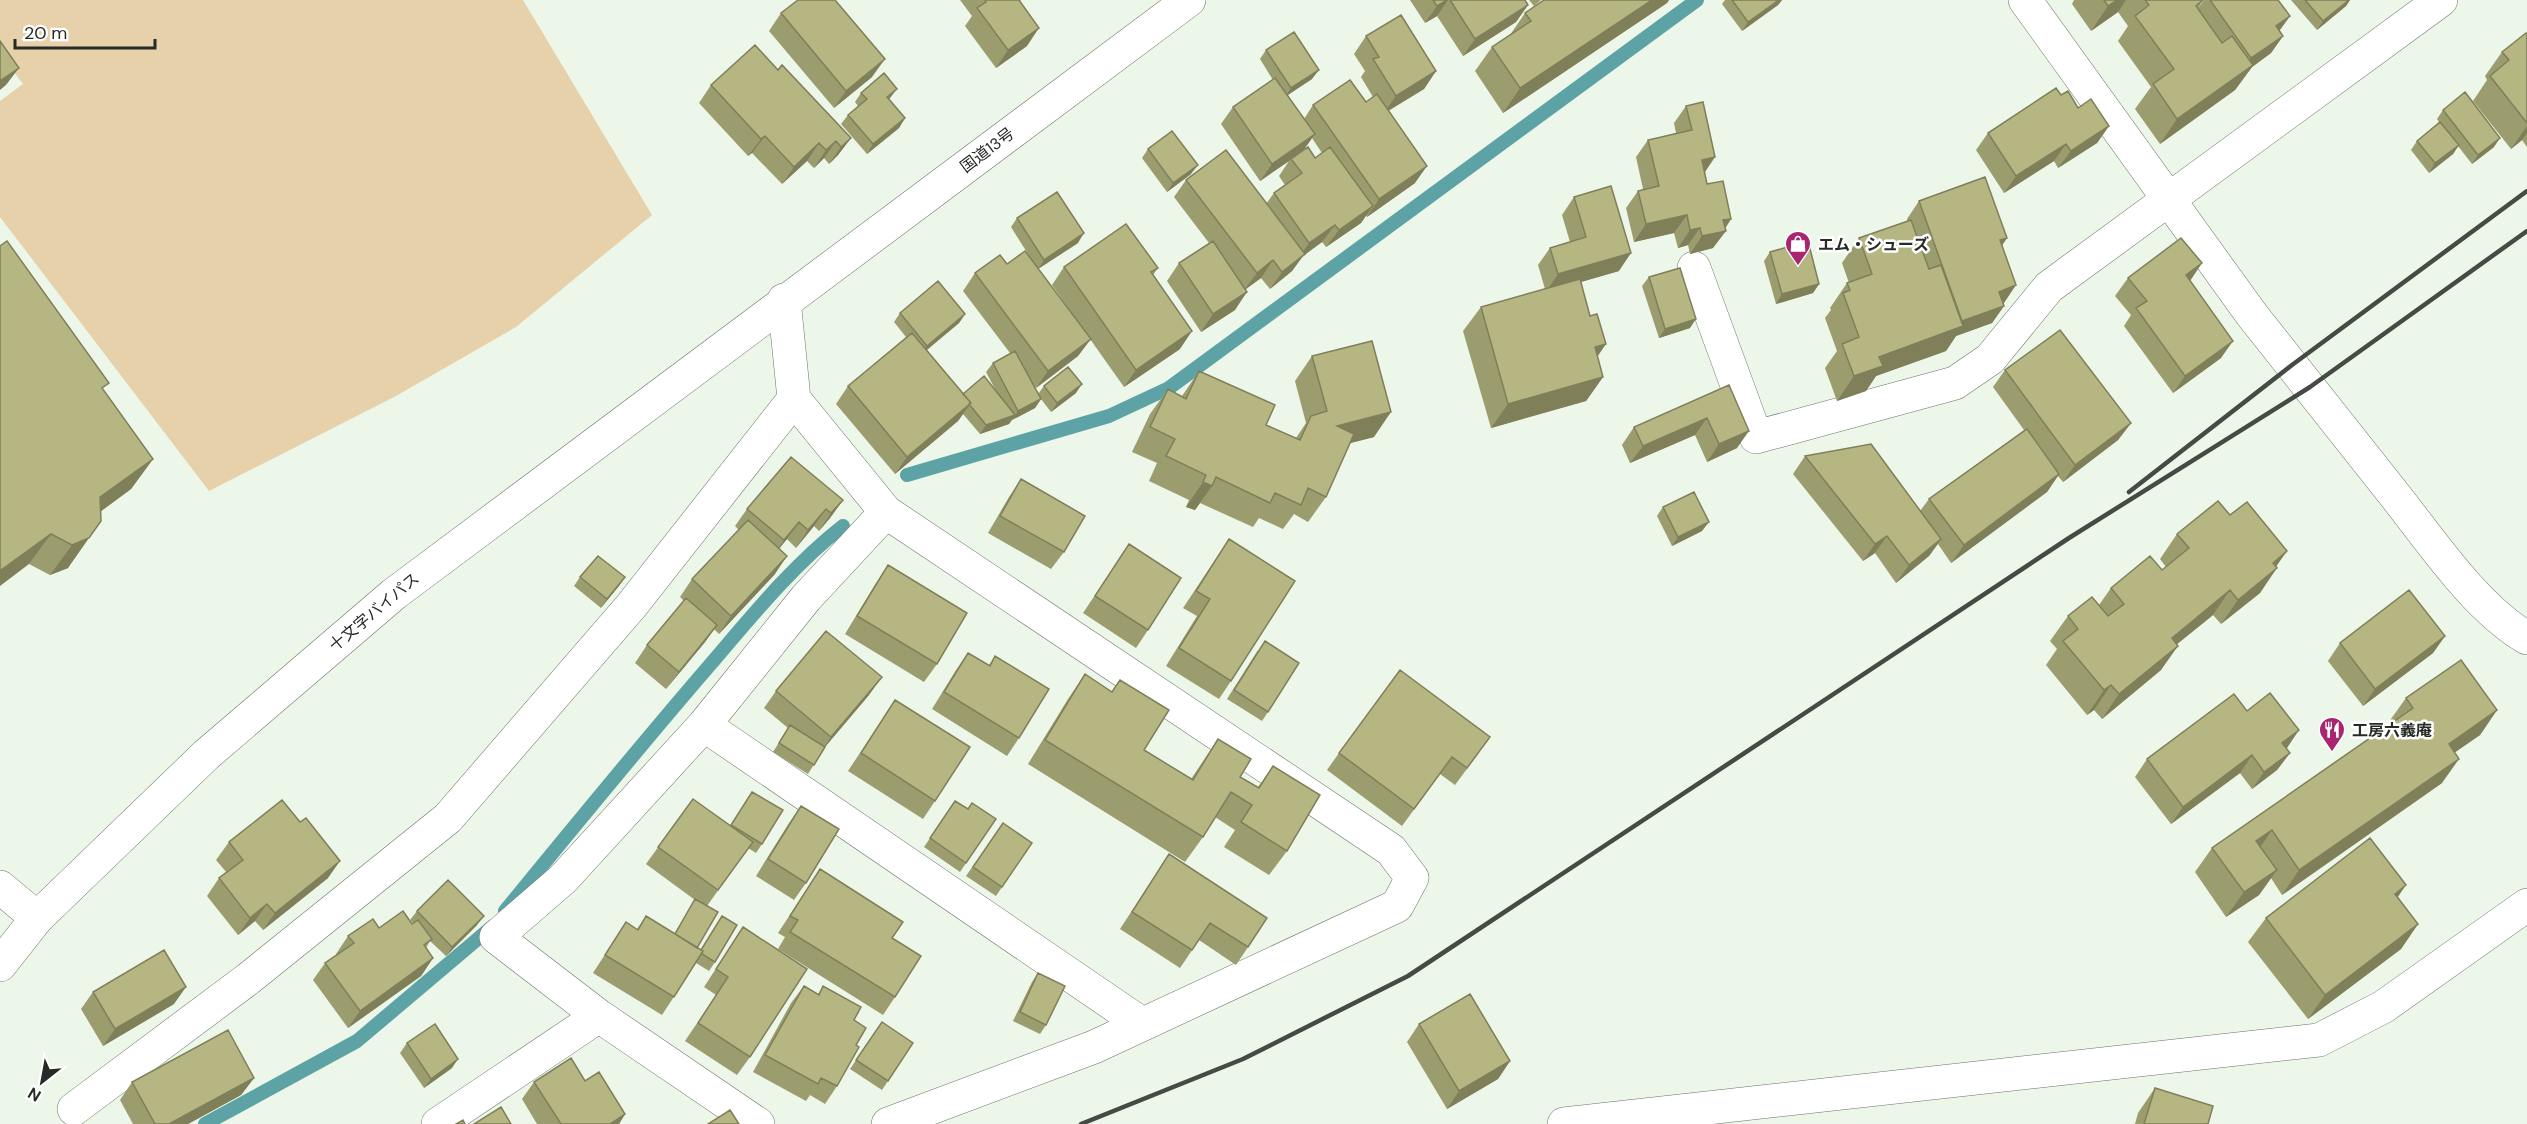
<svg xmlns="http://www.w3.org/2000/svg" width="2527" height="1124" viewBox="0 0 2527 1124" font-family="'DM Sans','Noto Sans JP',sans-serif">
<rect width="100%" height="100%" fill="#ecf6e9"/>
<path fill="#e7d1ab" d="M0,0H523L652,215L516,327L396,396L209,491L0,217V101L23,84L0,53Z"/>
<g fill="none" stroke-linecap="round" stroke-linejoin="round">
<path stroke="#5da3a6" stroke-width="14" d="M907,475L1109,416L1169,388L1697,0
M505,911C572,829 639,747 709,666C751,617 792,566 843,526
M205,1124L357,1041L493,926"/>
<defs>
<path id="street" d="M2025,0L2252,315C2300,376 2349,437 2397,498C2433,544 2477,609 2527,638
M1694,268L1756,437L1955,383L1990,359L2049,287L2441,0
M886,512L1391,850L1412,878L1397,906L1094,1047L888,1124
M704,725L1142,1024
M0,887L37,918
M599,1016L496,937L563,879L704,725L806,598L886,512L794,399L784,300
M74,1109L248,979L448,818L632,605L794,399
M438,1124L599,1016L758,1124
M1564,1124L2319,1040L2383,1007L2527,905"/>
<path id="highway" d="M0,965L37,918L206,755L394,594L1189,0"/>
</defs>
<use href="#street" stroke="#6b7468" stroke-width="34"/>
<use href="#highway" stroke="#6b7468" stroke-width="34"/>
<use href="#street" stroke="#fff" stroke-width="33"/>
<use href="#highway" stroke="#fff" stroke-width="33"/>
<path stroke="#454a44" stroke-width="4.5" d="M2129,492L2292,365L2527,191
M1081,1124L1243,1059L1408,976L2069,538L2310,387L2527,231"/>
</g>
<path fill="#9c9d6f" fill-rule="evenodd" d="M960,0H1021L1020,1L1027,46L996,68L965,26L972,16Z
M1410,0H1525L1528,5L1516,22L1463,56L1437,16L1425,23Z
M1529,0H1541L1534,6Z
M1544,0H1669L1667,3L1503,113L1475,71L1492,47L1510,35L1525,13Z
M1725,0H1782L1778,5L1742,31L1722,4Z
M2074,0H2203L2198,8L2204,0H2278L2290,16L2279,31L2283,36L2271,53L2252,67L2235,90L2160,144L2135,109L2151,87L2118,41L2128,26L2118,12L2091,31L2072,4Z
M2291,0H2350L2346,6L2317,30Z
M781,13L872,77L834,108L769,31Z
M2527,34V147L2522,140L2511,149L2473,101L2487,80L2485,76L2502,52Z
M1366,36L1436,71L1424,89L1388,111L1415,183L1367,217L1366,215L1361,223L1326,247L1322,242L1303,256L1292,271L1270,289L1261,278L1245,290L1235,310L1201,332L1167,281L1179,263L1209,243L1174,197L1186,180L1266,204L1274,193L1285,185L1279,176L1289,161L1260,181L1221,124L1233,107L1273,80L1260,59L1266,50L1312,79L1287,95L1304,119L1313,105L1366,102L1373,97L1361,77L1365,71L1354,54ZM1312,138L1322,153L1315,158L1304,150Z
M778,70L851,138L838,155L829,164L824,158L814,168L807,161L782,184L752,153L748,156L699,103L711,85Z
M861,93L890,98L889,99L905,118L899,128L867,154L841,124L848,115L858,106L855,102Z
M2061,95L2078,108L2109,126L2097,143L2058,168L2054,161L2004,193L1976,150L1988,133Z
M1686,106L1707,184L1731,219L1713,248L1690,254L1688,245L1678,248L1674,233L1634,242L1626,208L1638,191L1643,189L1636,157L1648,140L1676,133L1674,123Z
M2443,110L2494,147L2472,164L2458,146L2453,154L2429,173L2411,150L2417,141L2439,122L2437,119Z
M1148,149L1191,174L1167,192L1142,158Z
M1574,197L1619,271L1581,282L1597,357L1603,377L1586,401L1491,428L1463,331L1481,307L1545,289L1538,265L1550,248L1570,242L1562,215Z
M1919,201L2007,238L2002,245L2004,303H2003L2004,306L1992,323L1956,336L1946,351L1876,376L1866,391L1837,401L1825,368L1837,351L1825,318L1831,310L1830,308L1847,283H1849L1842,263L1859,238L1907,221V219Z
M1017,218L1078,243L1038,269L1081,326L1052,285L1064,267L1158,268L1153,275L1180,349L1124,387L1090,339L1078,356L1036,388L1033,384L1038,394L1044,386L1076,393L1051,412L1041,399L1035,408L1012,420L1009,424L980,434L963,414L958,421L895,474L836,404L848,386L906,337L894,322L900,313L965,314L959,323L926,350L963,394L997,393L986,372L993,363L1010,353L963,291L975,273L1007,264L1033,262L1011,227Z
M1770,252L1819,284L1813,293L1776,304L1764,261Z
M2202,263L2190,280L2221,358L2173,393L2124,326L2131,315L2115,296L2128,278Z
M1649,277L1690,328L1659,338L1642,286Z
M1312,356L1374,437L1350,443L1326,497L1308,522L1294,514L1283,529L1259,518L1253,527L1200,503L1195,510L1186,507L1189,500L1149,481L1157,463L1132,452L1150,414L1168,389L1182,396L1199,371L1266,425L1296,438L1306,423L1295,381Z
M2005,370L2131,423L2118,440L2063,482L2058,476L2047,492L1951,563L1938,544L1929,556L1896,583L1875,553L1863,561L1793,474L1805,456L1920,511L1929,499L2024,430L1993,387Z
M1729,385L1737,448L1707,462L1695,435L1630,463L1622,445L1634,427Z
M104,391L153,459L131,489L100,512L68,568L50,575L29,564Z
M1021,479L1064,552L1051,569L988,533L1009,497Z
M843,500L830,518L819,531L814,526L796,548L787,539L779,549L775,574L719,634L714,629L705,642L666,689L635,663L647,645L684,601L680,597L692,579L739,530L735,526L747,509Z
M1663,507L1702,531L1672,546L1657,516Z
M2230,515L2276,567L2260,593L2221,624L2213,615L2177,644L2161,670L2102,719L2094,710L2087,715L2046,665L2057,649L2050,641L2068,616L2099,605L2111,588L2162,570L2166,567L2160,559L2177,534Z
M1229,539L1231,681L1219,699L1166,666L1197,616L1183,608Z
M1129,544L1148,630L1136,648L1083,613Z
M888,565L937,664L924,682L845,634L876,583Z
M580,577H625L601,608L574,586Z
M2445,636L2433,653L2363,706L2328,661L2340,643Z
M1258,650L1268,712L1262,721L1227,699Z
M968,653L989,665L995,656L1019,738L1007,756L932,709L956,670Z
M1085,674L1144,750L1191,779L1218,739L1240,777L1258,787L1273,766L1287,851L1269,875L1224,847L1235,830L1215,817L1203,837L1185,862L1028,764L1068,699Z
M776,691L869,695L825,747L808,774L773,752L788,728L764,708Z
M2406,698L2497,710L2480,735L2455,752L2442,783L2282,895L2271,878L2259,895L2226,917L2195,872L2212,848L2390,725L2388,723Z
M895,700L935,801L923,819L848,771Z
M2247,711L2286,748L2290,753L2277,770L2252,789L2240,773L2171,824L2135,777L2147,759Z
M1339,753L1478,754L1455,785L1440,774L1402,826L1327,770Z
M752,792L762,844L756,853L748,848L707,906L697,948L701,950L722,916L715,962L709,971L696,963L662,1015L593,973L626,922L637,929L646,916L674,934L695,900L646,864L693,799L730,826Z
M955,801L968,809L996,819L960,872L924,847Z
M801,806L806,883L794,900L756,876L789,823Z
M1003,823L1032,843L996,896L966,876Z
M229,842L328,878L263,930L255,921L238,935L207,896L219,878L227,873L216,860Z
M1169,854L1248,947L1236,965L1199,940L1180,968L1120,929Z
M820,869L892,938L895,997L883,1015L778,949L785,937L778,933Z
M417,911L477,925L446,956L430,941L426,948L433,958L421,976L348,1028L313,980L325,963L337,955L336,954L348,936L379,928L412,924L413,923L410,920Z
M2266,918L2418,924L2401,949L2308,1019L2248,942Z
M743,927L750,1057L737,1075L685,1041L716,995L704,987Z
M1038,973L1046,1025L1040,1034L1013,1021L1032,982Z
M804,986L818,994L823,986L854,1020L856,1045L837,1086L825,1104L810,1095L806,1101L753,1072L791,1003Z
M93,992L174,1004L103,1046L81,1009Z
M882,1022L913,1043L882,1090L850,1069Z
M1419,1024L1510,1061L1498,1079L1447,1109L1407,1042Z
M407,1043L452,1068L424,1088L400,1053Z
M254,1078L241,1095L188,1124H133L120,1100L132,1082Z
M585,1081L625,1114L619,1124H537L522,1099L534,1082Z
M2155,1088L2208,1124H2135L2138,1113Z"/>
<path fill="#7f7f5a" d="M1447,0H1448L1437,16L1425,23L1437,6Z
M1652,0H1669L1667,3L1503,113L1520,88Z
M1779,0H1782L1778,5L1742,31L1748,22Z
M2117,0H2126L2118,12L2091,31L2108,6Z
M2349,0H2350L2346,6L2317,30L2323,21Z
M1528,5L1516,22L1463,56L1475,39Z
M2290,16L2277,34L2276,26Z
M1039,28L1027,46L996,68L1008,50Z
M2283,36L2271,53L2252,67L2235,90L2160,144L2177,119L2240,74L2251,58Z
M885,59L872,77L834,108L846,91Z
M19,68L6,85L0,90V81Z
M1319,70L1312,79L1285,97L1291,88Z
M1436,71L1424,89L1383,114L1396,96Z
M897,89L890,98L881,106L887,97Z
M905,118L899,128L867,154L873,144Z
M2109,126L2097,143L2058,168L2071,151Z
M2527,126V133L2522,140L2511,149Z
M1315,134L1302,152L1291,159L1289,161L1260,181L1272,164Z
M765,136L752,153L748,156L761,139Z
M851,138L838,155L829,164L841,147Z
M2500,138L2494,147L2472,164L2478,155Z
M836,141L824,158L814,168L826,150Z
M819,143L807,161L782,184L794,167Z
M2066,144L2054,161L2004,193L2016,176Z
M2459,145L2453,154L2429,173L2435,163Z
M1715,157L1703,175L1702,160Z
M1198,165L1191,174L1167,192L1173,183Z
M1427,166L1415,183L1367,217L1379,199Z
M1373,206L1361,223L1326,247L1339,230Z
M1687,215L1674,233L1634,242L1646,224Z
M1731,219L1723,231H1726L1713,248L1690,254L1702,236L1723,220Z
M1335,225L1322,242L1303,256L1292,271L1270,289L1282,272L1298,259L1309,243Z
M1700,228L1688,245L1678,248L1690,230Z
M1084,233L1078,243L1038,269L1044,260Z
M2007,238L1995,256L2000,240Z
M1631,253L1619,271L1546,292L1558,274Z
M1273,260L1261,278L1244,290L1257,273Z
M2202,263L2190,281L2186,275Z
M1819,284L1813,293L1776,304L1782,294Z
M2016,285L2004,303L1986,309L1999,292Z
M1247,292L1235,310L1201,332L1213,314Z
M2004,306L1992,323L1956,336L1946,351L1876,376L1866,391L1837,401L1854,376L1879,357L1957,328L1962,321Z
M965,314L959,323L921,355L927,346Z
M1696,319L1690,328L1659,338L1665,329Z
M1192,331L1180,349L1124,387L1136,370Z
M1091,339L1078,356L1036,388L1048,371Z
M2233,341L2221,358L2173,393L2185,376Z
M1606,344L1589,369L1595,347Z
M1603,377L1586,401L1491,428L1508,404Z
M1082,384L1076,393L1051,412L1057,403Z
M1041,399L1035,408L1012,420L1018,411Z
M971,403L958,421L895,474L907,457Z
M1391,412L1374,437L1320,451L1337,426Z
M1015,415L1009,424L980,434L986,425Z
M1707,418L1695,435L1630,463L1643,446Z
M2131,423L2118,440L2063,482L2075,465Z
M1749,431L1737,448L1707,462L1719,444Z
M153,459L131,489L78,528L100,497Z
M2059,474L2047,492L1951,563L1964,545Z
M1203,482L1212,486L1195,510L1186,507Z
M843,500L830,518L819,531L831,513Z
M826,509L814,526L796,548L808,530Z
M799,522L787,539L772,557L784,540Z
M1709,522L1702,531L1672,546L1678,537Z
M51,534L29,564L0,586V571Z
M1887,536L1875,553L1863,561L1875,544Z
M89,538L68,568L50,575L72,545Z
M1941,539L1929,556L1896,583L1909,565Z
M2287,551L2273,571L2277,568L2260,593L2221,624L2238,600L2273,563Z
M787,556L775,574L719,634L731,616Z
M625,577L619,586L601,608L607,599Z
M2230,590L2213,615L2155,662L2172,638Z
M717,625L705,642L666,689L679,672Z
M2445,636L2433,653L2363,706L2375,689Z
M2178,646L2161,670L2102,719L2119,694Z
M882,677L869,695L819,754L831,737Z
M2111,685L2094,710L2087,715L2104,690Z
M2497,710L2480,735L2431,769L2449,744Z
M2299,730L2287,748L2270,760L2282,743Z
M2290,753L2277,770L2252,789L2264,772Z
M2252,755L2240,773L2171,824L2183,807Z
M2459,759L2442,783L2282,895L2299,870Z
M2272,830L2255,855L2256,841Z
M340,861L328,878L263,930L275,913Z
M2277,870L2259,895L2226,917L2244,892Z
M2406,885L2389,910L2395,894Z
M267,904L255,921L238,935L250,918Z
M484,916L477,925L446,956L452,947Z
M2418,924L2401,949L2308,1019L2325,995Z
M433,958L421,976L348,1028L360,1011Z
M186,987L174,1004L103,1046L115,1029Z
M458,1059L452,1068L424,1088L431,1079Z
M1510,1061L1498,1079L1447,1109L1459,1091Z
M254,1078L241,1095L188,1124H169Z
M625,1114L619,1124H610Z"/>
<path fill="#b5b681" stroke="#7f7f5a" stroke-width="1.5" d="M798,0H835L885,59L846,91L781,13Z
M985,0H1019L1039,28L1008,50L977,8L986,2Z
M1433,0H1447L1437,6Z
M1450,0H1525L1528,5L1475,39Z
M1544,0H1652L1520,88L1492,47L1531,21L1525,13Z
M1732,0H1779L1748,22Z
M2104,0H2117L2108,6Z
M2145,0H2203L2196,6L2222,43L2232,36L2253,65L2177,119L2153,84L2174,69L2135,16L2149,5Z
M2210,0H2278L2290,16L2276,26L2283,36L2251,58Z
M2305,0H2349L2323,21Z
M1401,15L1436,71L1396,96L1373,59L1379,57L1366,36Z
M1294,32L1319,70L1291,88L1266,50Z
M2526,33L2527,34V123L2490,76L2509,60L2502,52Z
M0,41L19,68L0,81Z
M755,45L778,70L782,65L851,138L841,147L836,141L826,150L819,143L794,167L765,136L761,139L711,85Z
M884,73L897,89L887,97L905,118L873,144L848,115L867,99L861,93Z
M1275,78L1315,134L1272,164L1233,107Z
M1350,80L1366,102L1377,94L1427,166L1379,199L1313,105Z
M2056,88L2061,95L2068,91L2078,108L2091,99L2109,126L2071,151L2066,144L2016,176L1988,133Z
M2465,92L2500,138L2478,155L2443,110Z
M1703,102L1715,157L1702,160L1707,184L1723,181L1731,219L1723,220L1726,231L1702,236L1700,228L1690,230L1687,215L1646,224L1638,191L1659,186L1648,140L1692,130L1686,106Z
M2440,122L2459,145L2435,163L2417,141Z
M1172,131L1198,165L1173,183L1148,149Z
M1308,147L1315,158L1330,147L1373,206L1339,230L1335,225L1309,243L1274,193L1302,173L1291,159Z
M1226,150L1305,254L1282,272L1273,260L1257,273L1186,180Z
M1985,177L2007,238L2000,240L2016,285L1999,292L2004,306L1962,321L1919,201Z
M1611,186L1631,253L1558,274L1550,248L1586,237L1574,197Z
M1057,192L1084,233L1044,260L1017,218Z
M1911,220L1929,269L1941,265L1963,326L1879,357L1883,366L1854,376L1842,344L1859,337L1843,293L1850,290L1847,283L1872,274L1859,238Z
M1126,224L1158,268L1151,272L1192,331L1136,370L1064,267Z
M2181,238L2202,263L2186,275L2233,341L2185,376L2136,308L2147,301L2128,278Z
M7,241L109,383L102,388L153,459L100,497L101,521L89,538L72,545L51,534L0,571V246Z
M1213,241L1247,292L1213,314L1179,263Z
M1808,241L1819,284L1782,294L1770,252Z
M1025,251L1091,339L1048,371L975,273L1000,255L1007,264Z
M1680,268L1696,319L1665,329L1649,277Z
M1580,279L1590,316L1597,314L1606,344L1595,347L1603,377L1508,404L1481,307Z
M938,281L965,314L927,346L900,313Z
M2060,330L2131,423L2075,465L2005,370Z
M912,333L971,403L907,457L848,386Z
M1372,341L1391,412L1337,426L1354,434L1326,497L1308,488L1301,505L1275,493L1270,503L1216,477L1212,486L1203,482L1206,475L1166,456L1175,439L1150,427L1168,389L1186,399L1199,371L1275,405L1266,425L1300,440L1311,416L1327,411L1312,356Z
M1015,351L1041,399L1018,411L993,363Z
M1068,367L1082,384L1057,403L1044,386Z
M984,376L1015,415L986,425L969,404L971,403L963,394Z
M1729,385L1749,431L1719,444L1707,418L1643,446L1634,427Z
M2027,429L2059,474L1964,545L1929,499Z
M1871,444L1941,539L1909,565L1887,536L1875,544L1805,456Z
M791,457L843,500L831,513L826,509L808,530L799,522L784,540L747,509Z
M1021,479L1085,516L1064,552L1000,516Z
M1694,492L1709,522L1678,537L1663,507Z
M2218,501L2230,515L2247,502L2287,551L2273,563L2277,568L2238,600L2230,590L2172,638L2178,646L2119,694L2111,685L2104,690L2063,641L2078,629L2068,616L2092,597L2108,616L2124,604L2111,588L2150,556L2162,570L2189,548L2177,534Z
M748,520L787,556L731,616L692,579Z
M1229,539L1295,581L1231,681L1179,648L1210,599L1196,591Z
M1129,544L1181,578L1148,630L1095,596Z
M598,556L625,577L607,599L580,577Z
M888,565L967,613L937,664L857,616Z
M2409,590L2445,636L2375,689L2340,643Z
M686,598L717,625L679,672L647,645Z
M826,631L882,677L831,737L776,691Z
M1265,641L1299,663L1268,712L1234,690Z
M968,653L990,666L995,656L1049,689L1019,738L944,692Z
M2461,660L2497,710L2449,744L2459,759L2299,870L2272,830L2256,841L2277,870L2244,892L2212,848L2413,708L2406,698Z
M1400,670L1490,737L1467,768L1452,757L1414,809L1339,753Z
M1085,674L1112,692L1120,680L1169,710L1144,750L1193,780L1218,739L1251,759L1240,777L1259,788L1273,766L1320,795L1287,851L1241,822L1252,805L1231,792L1203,837L1045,740Z
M2270,693L2299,730L2282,743L2290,753L2264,772L2252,755L2183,807L2147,759L2234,694L2247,711Z
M895,700L970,747L935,801L861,753Z
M790,725L825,747L814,765L779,743Z
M752,792L783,810L762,844L731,825Z
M693,799L753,842L718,890L658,847Z
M282,800L300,822L306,818L340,861L275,913L267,904L250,918L219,878L243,860L229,842Z
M955,801L968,809L972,803L996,819L966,863L930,838Z
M801,806L839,829L806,883L768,859Z
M1003,823L1032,843L1002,887L973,867Z
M2370,838L2406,885L2395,894L2418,924L2325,995L2266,918Z
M1169,854L1267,918L1248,947L1210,923L1192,950L1132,912Z
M820,869L903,922L892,938L921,956L895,997L790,932L798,920L790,916Z
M448,880L484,916L452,947L417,911Z
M695,899L718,912L697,948L675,934Z
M403,911L412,924L418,920L432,939L424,945L433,958L360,1011L325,963L354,943L348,936L373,919L379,928Z
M646,916L703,951L674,997L605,955L626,922L638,930Z
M722,916L737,925L715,962L702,954L703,951L701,950Z
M743,927L807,969L750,1057L698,1023L728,977L716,969Z
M164,950L186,987L115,1029L93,992Z
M1038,973L1065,986L1046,1025L1020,1012Z
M804,986L819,995L823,986L861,1007L854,1020L866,1028L856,1045L859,1047L837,1086L821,1078L818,1084L765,1055Z
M1470,994L1510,1061L1459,1091L1419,1024Z
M882,1022L913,1043L888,1081L856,1060Z
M435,1024L458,1059L431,1079L407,1043Z
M228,1030L254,1078L169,1124H155L132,1082Z
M571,1058L585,1081L599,1072L625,1114L610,1124H561L534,1082Z
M2155,1088L2213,1106L2208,1124H2144Z
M501,1107L511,1124H474Z
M730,1110L739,1124H708Z
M463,1120L465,1124H456Z"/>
<defs>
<symbol id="shop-pin" viewBox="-11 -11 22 30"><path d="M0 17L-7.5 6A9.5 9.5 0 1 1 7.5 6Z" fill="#a92570" stroke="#fff"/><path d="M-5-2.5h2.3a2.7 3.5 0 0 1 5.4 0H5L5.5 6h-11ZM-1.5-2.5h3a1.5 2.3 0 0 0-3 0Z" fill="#fff"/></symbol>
<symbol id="restaurant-pin" viewBox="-11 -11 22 30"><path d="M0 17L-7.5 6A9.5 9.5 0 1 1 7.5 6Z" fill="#a92570" stroke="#fff"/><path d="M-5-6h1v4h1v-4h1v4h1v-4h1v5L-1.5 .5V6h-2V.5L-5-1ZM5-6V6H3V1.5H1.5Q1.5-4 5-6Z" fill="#fff"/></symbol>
</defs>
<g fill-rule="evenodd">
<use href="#shop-pin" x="1783" y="229" width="30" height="40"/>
<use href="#restaurant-pin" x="2317" y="715" width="30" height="40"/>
</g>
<g text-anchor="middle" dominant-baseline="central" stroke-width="5" stroke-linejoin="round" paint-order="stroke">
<g font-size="16" fill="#272b26" stroke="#fff">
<text transform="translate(987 150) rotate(-37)">国道13号</text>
<text transform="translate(374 612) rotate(-40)">十文字バイパス</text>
</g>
<g font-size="16" font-weight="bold" fill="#272b26" stroke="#fff" text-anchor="start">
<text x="1818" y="244">エム・シューズ</text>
<text x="2352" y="730">工房六義庵</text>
</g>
</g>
<g transform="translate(42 1082) rotate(211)" stroke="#ffffff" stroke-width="4.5" paint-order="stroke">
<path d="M0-4.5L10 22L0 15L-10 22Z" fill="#272b26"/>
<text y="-9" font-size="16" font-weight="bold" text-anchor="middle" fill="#272b26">N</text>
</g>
<path d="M15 39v9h140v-9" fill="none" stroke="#272b26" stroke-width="3"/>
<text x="24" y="39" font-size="18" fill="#272b26" stroke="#ffffff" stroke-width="4.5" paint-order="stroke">20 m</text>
</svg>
